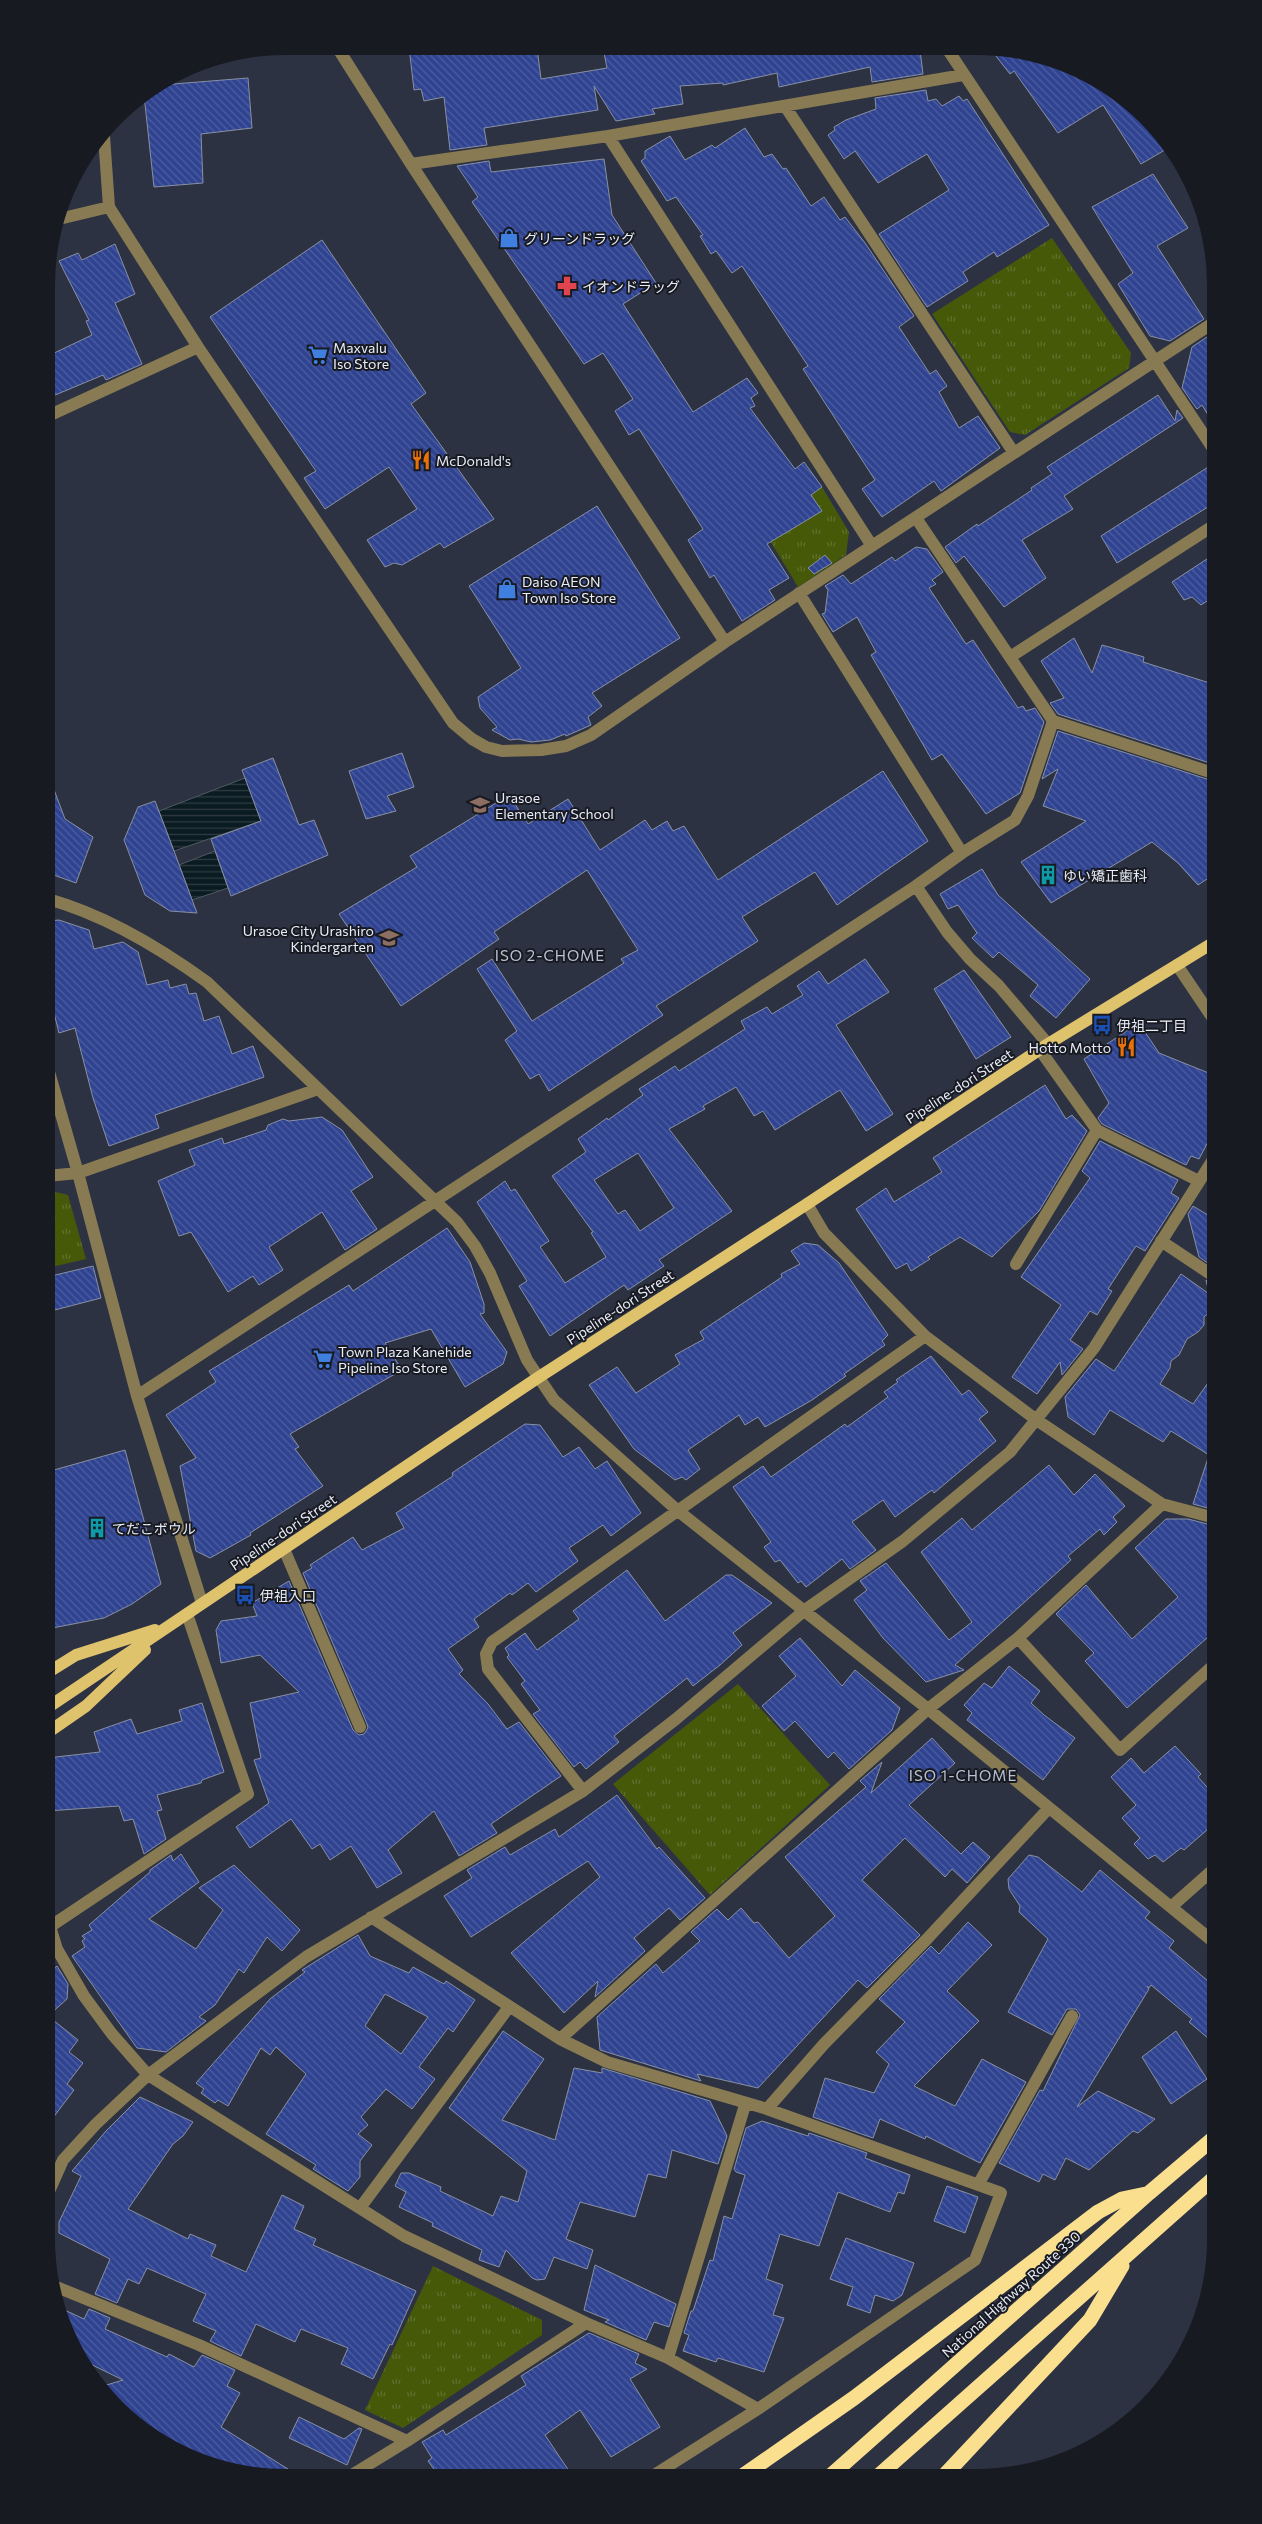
<svg xmlns="http://www.w3.org/2000/svg" width="1262" height="2524" viewBox="0 0 1262 2524" font-family="Commissioner,'Noto Sans JP',sans-serif">
<defs>
<pattern id="grass-tufts" width="24" height="20" patternUnits="userSpaceOnUse" patternTransform="scale(1.25)"><rect width="24" height="20" fill="#465909"/><path d="M3 7l-1-3M5 7V3M7 7l1-3M15 17l-1-3M17 17v-4M19 17l1-3" fill="none" stroke="#61712e"/></pattern>
<pattern id="water-rules" width="6" height="5" patternUnits="userSpaceOnUse" patternTransform="scale(1.25)"><rect width="6" height="5" fill="#0a1b21"/><path d="M0 2.5h6" fill="none" stroke="#2e3c42"/></pattern>
<pattern id="building-back-hatch" width="6" height="6" patternUnits="userSpaceOnUse" patternTransform="scale(1.25)"><rect width="6" height="6" fill="#2f4391"/><path d="M-1 5l2 2M0 0l6 6M5-1l2 2" fill="none" stroke="#4d5ea1"/></pattern>
</defs>
<rect width="100%" height="100%" fill="#2d3242"/>
<path fill="url(#grass-tufts)" d="M1052,238L1131,353L1129,368L1025,435L1010,432L932,314Z
M804,462L822,487L849,532L846,555L798,587L766,534Z
M47,1190L68,1195L86,1259L47,1268Z
M738,1684L830,1785L710,1895L613,1784Z
M433,2266L542,2320V2335L403,2428L365,2410Z"/>
<path fill="url(#water-rules)" stroke="#4d5a61" d="M245,778L261,821L174,851L159,811Z
M215,851L228,888L192,900L179,865Z"/>
<path fill="url(#building-back-hatch)" stroke="#8890a3" fill-rule="evenodd" d="M409,47L537,48L541,79L607,68L603,48L706,49L707,54L729,49L920,50L923,74L872,82L870,67L779,87L777,73L723,85V83L680,86L683,104L652,109L655,114L616,121L594,86L598,110L484,128L487,145L450,150L444,97L424,101L421,89L414,90Z
M992,51H1023L1082,71L1134,105L1170,147L1141,164L1103,105L1058,133L1014,71L1010,74Z
M248,78L252,128L201,134L203,183L154,187L144,95L161,85Z
M926,90L928,101L936,99L942,106L959,96L963,101L967,99L1049,225L997,257L994,252L963,272L968,281L927,307L879,234L949,190L927,154L878,183L855,151L844,159L828,135L835,130L834,127L846,120L876,109L875,98Z
M745,128L764,157L772,154L783,169L786,168L811,206L824,197L840,220L845,217L865,243L914,316L899,327L930,374L936,370L947,386L939,392L959,428L978,416L1000,448L941,491L934,481L882,517L862,489L875,480L803,369L808,366L742,266L732,273L716,251L711,254L700,236L703,235L676,197L667,201L641,161L645,158V151L670,136L685,160L712,145L715,148Z
M604,159L612,215L656,283L623,304L693,412L747,378L758,393L751,398L755,406L750,408L795,469L804,462L822,487L811,495L822,511L767,544L789,578L769,590L775,600L742,621L714,575L710,578L688,540L703,529L639,429L629,435L615,411L633,399L603,353L584,364L472,202L478,197L457,166L489,161L491,172Z
M1153,174L1188,228L1157,246L1204,319L1170,341L1150,336L1118,284L1133,273L1092,207Z
M322,240L426,393L411,404L494,519L444,548L440,543L402,565L394,563L385,567L367,540L417,509L389,467L325,509L304,478L316,471L210,317Z
M115,244L135,294L115,303L142,364L106,380L103,375L48,398V356L92,335L86,321L89,320L59,261L78,253L82,260Z
M1213,333L1216,337V428L1202,405L1197,409L1182,388L1192,347Z
M1158,395L1175,421L1177,410L1183,418L1064,496L1073,509L1022,540L1046,578L1004,607L964,556L956,563L945,547L977,524L978,526L1032,490L1031,488L1052,474L1047,467Z
M1216,462V502L1117,563L1101,536Z
M597,506L680,638L592,693L602,706L588,717L591,725L566,736L565,734L550,740L531,742L518,739L510,740L492,730L497,727L480,708L478,697L521,668L469,586Z
M916,547L927,549L943,572L932,580L936,584L929,588L966,644L973,640L1018,708L1023,706L1026,711L1035,708L1044,722L1020,793L986,814L942,754L932,760L871,655L876,652L857,617L833,632L822,614L825,613L828,590L825,586L843,575L851,584L892,557L895,561Z
M1216,553V595L1201,605L1192,597L1184,600L1172,582Z
M825,555L832,563L814,574L808,568Z
M1074,638L1092,673L1102,645L1144,657L1143,662L1216,685V765L1058,714L1050,703L1064,698L1041,661Z
M1058,731L1216,782V873L1198,885L1178,863L1152,842L1051,903L1021,862L1086,821L1043,806L1058,769L1042,779Z
M402,753L414,787L387,796L396,811L366,819L349,771Z
M273,758L299,825L314,820L328,855L231,896L211,839L261,821L242,770Z
M883,771L928,841L837,905L815,872L742,917L758,941L656,1006L663,1015L549,1091L539,1074L530,1079L505,1040L517,1031L477,969L492,959L532,1021L624,963L621,959L638,950L587,870L494,932L499,939L401,1006L339,914L417,867L410,856L509,795L528,824L568,799L600,850L645,820L652,830L667,821L673,831L684,826L718,880Z
M50,779L65,819L93,837L76,883L48,873V780Z
M155,801L174,851L197,913L170,911L145,895L124,840L138,807Z
M982,869L998,895L1090,979L1056,1018L1030,996L1038,985L999,952L993,958L972,938L977,933L958,905L948,909L940,894Z
M59,920L89,930L94,949L123,942L138,952L147,985L168,980L170,988L186,984L189,994L196,993L204,1021L219,1016L232,1054L253,1046L264,1077L155,1115L159,1128L109,1146L93,1098L75,1028L59,1033L48,989V921Z
M865,959L889,992L836,1025L893,1114L866,1131L840,1090L775,1130L763,1111L754,1116L736,1087L703,1106L705,1109L669,1129L732,1211L659,1260L664,1266L628,1290L624,1285L550,1336L519,1286L527,1281L477,1202L505,1181L511,1191L515,1189L549,1241L540,1247L565,1283L606,1257L591,1233L593,1232L552,1176L586,1152L578,1139L607,1118L608,1120L643,1095L639,1089L675,1066L679,1071L745,1029L741,1021L767,1007L772,1014L803,995L797,986L819,971L828,984ZM638,1153L674,1208L640,1231L625,1210L618,1214L594,1180Z
M964,970L1011,1037L976,1059L934,989Z
M1139,1023L1159,1053L1216,1076V1143L1209,1140L1199,1159L1191,1156L1186,1165L1102,1124L1098,1118L1109,1103L1084,1059Z
M1045,1085L1066,1119L1072,1115L1087,1131L1039,1211L992,1257L960,1237L928,1257L930,1259L911,1271L907,1263L896,1269L856,1209L886,1188L894,1202L942,1172L933,1158Z
M322,1117L342,1130L373,1177L351,1191L377,1229L345,1250L322,1212L269,1247L283,1270L259,1285L253,1276L228,1292L191,1232L179,1236L158,1181L195,1165L189,1150L222,1138L224,1144L266,1130L268,1125L283,1119L289,1121Z
M1100,1141L1178,1180L1171,1193L1179,1198L1145,1251L1136,1246L1108,1289L1112,1291L1097,1315L1090,1311L1070,1340L1083,1349L1062,1375L1060,1362L1037,1394L1012,1377L1061,1305L1021,1277L1090,1178L1082,1171Z
M1193,1206L1216,1220L1215,1268L1199,1257L1188,1214Z
M447,1228L470,1262L484,1304V1313L480,1314L507,1352L503,1364L465,1387L431,1329L385,1343L402,1370L290,1434L299,1447L295,1449L323,1486L250,1533L251,1535L210,1558L196,1551L180,1466L196,1458L166,1415L216,1382L209,1371L349,1285L353,1291Z
M804,1243L818,1245L839,1263L888,1335L882,1341L885,1345L844,1374L846,1376L812,1400L765,1427L758,1417L745,1425L739,1415L688,1450L700,1469L686,1480L682,1477L675,1480L634,1449L589,1385L617,1367L636,1393L680,1364L675,1355L704,1339L700,1332L782,1277L781,1274L800,1264L791,1251Z
M93,1266L101,1298L47,1312V1277Z
M1181,1274L1215,1298V1307L1204,1317V1325L1198,1332L1187,1339L1179,1355L1171,1361L1170,1368L1160,1384L1193,1404L1215,1373V1510L1193,1504L1209,1455L1171,1431L1163,1442L1110,1410L1094,1435L1068,1417L1065,1397L1096,1359L1114,1371Z
M1206,1280L1215,1285V1292L1209,1293Z
M931,1356L962,1395L969,1390L988,1412L979,1419L996,1441L934,1493L932,1490L895,1517L883,1500L852,1522L876,1550L850,1569L842,1559L806,1587L801,1581L798,1583L780,1560L775,1562L764,1547L771,1542L733,1487L763,1466L771,1477L845,1424L847,1427L888,1397L884,1392L898,1382L896,1380Z
M525,1424L540,1425L563,1457L579,1447L595,1469L607,1461L641,1513L611,1536L603,1525L569,1548L578,1561L536,1592L528,1583L512,1595L510,1593L474,1619L479,1627L448,1649L463,1670L459,1674L488,1704L507,1729L519,1722L561,1776L491,1824L497,1833L459,1856L434,1811L388,1850L402,1873L377,1888L351,1846L330,1860L320,1844L312,1849L291,1819L250,1848L236,1827L269,1803L254,1760L261,1758L250,1703L299,1692L260,1655L221,1663L216,1630L221,1621L257,1616L252,1603L289,1581L353,1730L359,1735L364,1734L368,1728L367,1724L303,1573L312,1568L310,1565L353,1537L362,1550L404,1528L396,1513L453,1476L452,1473Z
M125,1450L161,1584L132,1604L104,1618L47,1629V1472Z
M1049,1465L1074,1495L1095,1474L1125,1506L1113,1517L1117,1522L1104,1535L1100,1529L1068,1556L1071,1560L955,1665L964,1670L926,1682L883,1638L854,1600L867,1590L860,1581L886,1563L949,1640L972,1622L921,1552L962,1518L972,1530Z
M1166,1519H1188L1215,1526V1631L1127,1708L1085,1661L1094,1653L1056,1614L1086,1585L1132,1639L1178,1597L1135,1548Z
M627,1570L665,1621L726,1575H732L772,1603L733,1633L742,1645L720,1665L693,1686L687,1678L614,1736L619,1742L586,1769L580,1762L574,1767L533,1714L540,1710L521,1684L525,1681L507,1657L509,1655L505,1648L525,1633L537,1650L579,1619L573,1611Z
M800,1638L842,1686L855,1670L900,1708L892,1730L849,1769L834,1752L828,1758L795,1721L784,1731L762,1706L796,1676L779,1656Z
M1009,1666L1040,1691L1031,1703L1044,1715L1075,1738L1043,1780L967,1720L972,1713L964,1705L984,1683L992,1688Z
M202,1703L224,1772L202,1780L201,1783L157,1795L162,1810L157,1811L166,1839L144,1854L133,1819L124,1821L119,1806L47,1811V1758L100,1752L94,1732L131,1719L137,1734L182,1721L179,1710Z
M932,1738L955,1763L909,1805L961,1854L973,1842L990,1857L967,1883L952,1869L945,1877L905,1838L862,1880L920,1935L867,1988L858,1980L758,2088L697,2074L701,2081L600,2050L597,2017L656,1964L663,1973L700,1941L691,1932L717,1909L728,1920L741,1908L754,1923L758,1922L789,1958L835,1916L785,1857L866,1787L860,1781L882,1762L871,1793Z
M1175,1746L1201,1774L1198,1777L1215,1796V1823L1184,1850L1181,1848L1163,1862L1155,1855L1148,1859L1134,1844L1140,1838L1122,1818L1136,1805L1111,1777L1131,1758L1144,1773Z
M617,1795L657,1849L659,1847L705,1898L680,1920L669,1908L634,1938L645,1951L595,1997L598,1981L564,2013L511,1953L600,1877L588,1861L471,1937L444,1896L472,1878L467,1870L505,1847L510,1855L555,1829L559,1837Z
M181,1854L199,1882L149,1919L196,1949L223,1910L199,1888L234,1865L300,1930L282,1951L267,1937L244,1973L239,1969L215,2005L199,2017L206,2021L166,2052L137,2048L72,1956L85,1947L82,1941L85,1939L82,1936L92,1930L89,1925L150,1872V1870L171,1855L173,1861Z
M1029,1855L1038,1857L1082,1892L1100,1870L1150,1912L1145,1918L1174,1941L1169,1948L1215,1987V2044L1189,2022L1192,2019L1151,1985L1149,1988L1147,1986L1149,1989L1077,2107L1098,2091L1155,2119L1138,2133L1133,2131L1089,2170L1066,2158L1055,2180L1043,2174L1039,2182L999,2163L1040,2090L1043,2091L1080,2015L1076,2009H1067L1052,2035L1008,2012L1048,1939L1019,1912L1020,1906L1009,1889L1008,1879Z
M968,1922L992,1945L947,1991L979,2021L914,2086L955,2106L982,2059L1026,2082L980,2163L926,2136L925,2139L880,2119L873,2138L813,2117L825,2078L874,2093L889,2064L876,2052L905,2022L879,1999L931,1946L939,1954Z
M358,1935L370,1956L409,1973L413,1967L444,1984L446,1981L475,2000L453,2032L448,2028L419,2067L435,2079L412,2109L386,2089L361,2117L368,2125L358,2134L372,2145L360,2161V2177L348,2191L313,2169L316,2165L266,2134L306,2074L276,2047L270,2055L261,2048L228,2106L218,2100L215,2103L201,2093L204,2089L196,2083L270,1999L305,1972L302,1970ZM385,1994L428,2017L401,2054L365,2026Z
M57,1966L68,1984L67,1999L48,2016L78,2040L69,2052L83,2063L67,2084L74,2090L46,2127L47,1974Z
M503,2031L544,2059L502,2120L555,2140L574,2068L602,2073V2068L710,2101L727,2136L718,2164L672,2150L666,2178L648,2174L635,2217L580,2202L566,2239L593,2250L587,2269L554,2257L545,2279L537,2280L532,2278L506,2250L499,2267L479,2260L482,2250L432,2226L433,2223L399,2207L406,2192L395,2186L401,2173H409L441,2187L440,2191L493,2216L501,2196L518,2202L527,2171L449,2108Z
M1176,2031L1207,2079L1171,2104L1142,2057Z
M140,2097L193,2122L183,2136L173,2144L128,2209L188,2239L190,2234L216,2245L211,2256L246,2272L282,2195L304,2206L294,2229L316,2239L313,2245L416,2291L392,2345L390,2344L373,2379L341,2364L348,2348L301,2329L295,2342L256,2324L241,2356L210,2341L216,2331L193,2321L206,2294L147,2268L139,2284L128,2279L117,2303L95,2294L110,2259L59,2233V2222L81,2176L72,2171L106,2131Z
M762,2121L808,2136L809,2133L867,2153L865,2158L910,2175L904,2194L898,2192L890,2212L838,2192L819,2246L780,2234L766,2279L783,2285L773,2315L784,2318L764,2372L718,2358L716,2362L683,2351L689,2335L684,2333L691,2311H693L710,2260L713,2261L724,2216L732,2219L745,2175L736,2172L734,2169L746,2128Z
M947,2186L978,2197L965,2233L934,2221Z
M846,2238L914,2263L902,2295L893,2301L875,2295L870,2313L847,2305L853,2287L830,2279Z
M595,2265L676,2304L669,2327L654,2322L646,2340L605,2322L609,2320L584,2310Z
M58,2307L84,2319L89,2309L110,2318L105,2329L167,2357L169,2354L194,2367L202,2355L235,2370L227,2386L240,2393L221,2427L299,2476H254L180,2453L128,2419L100,2387L123,2380L80,2359L59,2315Z
M589,2333L639,2354L635,2363L647,2369L630,2379L660,2427L611,2457L580,2410L545,2435L573,2477L439,2476L428,2461L432,2458L422,2442L443,2430L446,2435L526,2385L521,2376Z
M299,2417L344,2439L359,2428L362,2429L347,2465L289,2438Z"/>
<g fill="none" stroke-linecap="round" stroke-linejoin="round">
<path stroke="#887b53" stroke-width="12" d="M337,47L411,164L725,642
M948,50L1216,453
M785,106L1014,453
M104,136L109,207L198,347L453,723L472,739L486,747L502,751L541,750L566,746L591,735L725,642L1216,321
M608,136L872,546
M411,164L608,136L963,75
M59,219L109,207
M48,416L198,347
M916,518L1053,721L1216,774
M799,593L962,853
M1010,657L1216,524
M916,886L947,932L970,959L999,986L1048,1044
M48,899C105,915 160,948 207,982L457,1222L475,1246L490,1273L527,1360L554,1400L677,1510L928,1709L1215,1943
M1177,965L1216,1023
M1040,1050L1097,1130L1199,1181
M47,1065L78,1173L137,1396L202,1603
M47,1176L78,1173L318,1089
M807,1204L824,1233L925,1336L1038,1421L1162,1504L1215,1518
M1161,1241L1215,1277
M1016,1264L1097,1130
M137,1396L916,886L962,853L1015,820L1028,796L1053,721
M284,1549L360,1727
M1018,1638L1120,1750L1215,1664
M583,1791L488,1669L486,1654L492,1642L925,1336
M1171,1907L1215,1868
M47,1917L57,1949L84,1996L112,2034L148,2075L404,2236L586,2323L668,2358L758,2409L975,2260L1001,2193L767,2109L607,2062L560,2039L371,1917
M51,1926L248,1794L187,1614
M560,2039L928,1709L1018,1638L1162,1504
M767,2109L824,2044L927,1939L1049,1808
M978,2185L1072,2016
M46,2198L63,2160L96,2124L148,2075L306,1957L583,1791L676,1719L805,1610L903,1541L1010,1452L1094,1348L1216,1155
M360,2208L509,2007
M54,2286L199,2345L407,2441L586,2323
M668,2358L745,2105
M350,2476L407,2441
M651,2477L758,2409"/>
<path stroke="#dec26c" stroke-width="12" d="M47,1673L76,1655L155,1630
M47,1708L539,1377L807,1204L1048,1044L1216,941
M47,1733L86,1706L145,1650"/>
<path stroke="#fadf8f" stroke-width="15" d="M741,2477L854,2398L1098,2212L1122,2199L1146,2194
M829,2477L1149,2193L1215,2137
M877,2477L1215,2177
M942,2478L1090,2320L1122,2266"/>
</g>
<defs>
<symbol id="shop-bare" viewBox="-9 -9 18 18"><path d="M-5-2.5h2.3a2.7 3.5 0 0 1 5.4 0H5L5.5 6h-11ZM-1.5-2.5h3a1.5 2.3 0 0 0-3 0Z" fill="#3f7fe0" stroke="#181a22" stroke-width="2.5" paint-order="stroke"/></symbol>
<symbol id="pharmacy-bare" viewBox="-9 -9 18 18"><path d="M-2-6h4v4h4v4h-4v4h-4v-4h-4v-4h4Z" fill="#e0444e" stroke="#181a22" stroke-width="2.5" paint-order="stroke"/></symbol>
<symbol id="supermarket-bare" viewBox="-9 -9 18 18"><path d="M-6-5.5h2.5l.6 2H6L4.5 2H-2.5L-4.4-4H-6ZM-1.5 3.2a1.3 1.3 0 1 0 .1 0ZM3 3.2a1.3 1.3 0 1 0 .1 0Z" fill="#3f7fe0" stroke="#181a22" stroke-width="2.5" paint-order="stroke"/></symbol>
<symbol id="restaurant-bare" viewBox="-9 -9 18 18"><path d="M-5-6h1v4h1v-4h1v4h1v-4h1v5L-1.5 .5V6h-2V.5L-5-1ZM5-6V6H3V1.5H1.5Q1.5-4 5-6Z" fill="#e8710a" stroke="#181a22" stroke-width="2.5" paint-order="stroke"/></symbol>
<symbol id="school-bare" viewBox="-9 -9 18 18"><path d="M0-5L7-2L0 1L-7-2ZM-4 1L0 2.5L4 1V4Q0 6-4 4Z" fill="#8d6e63" stroke="#181a22" stroke-width="2.5" paint-order="stroke"/></symbol>
<symbol id="building-bare" viewBox="-9 -9 18 18"><path d="M-4-6H4V6H1V3H-1V6H-4ZM-2.5-4.3h1.7v1.8h-1.7ZM.8-4.3h1.7v1.8H.8ZM-2.5-1h1.7V.8h-1.7ZM.8-1h1.7V.8H.8Z" fill="#0f9aa8" stroke="#181a22" stroke-width="2.5" paint-order="stroke"/></symbol>
<symbol id="bus-bare" viewBox="-9 -9 18 18"><path d="M-5-6H5V4H4V6H2V4H-2V6H-4V4H-5ZM-3.5-4V0h7V-4ZM-3.5 1.2v1.5H-2V1.2ZM2 1.2v1.5H3.5V1.2Z" fill="#1a4fb4" stroke="#181a22" stroke-width="2.5" paint-order="stroke"/></symbol>
</defs>
<g fill-rule="evenodd">
<use href="#shop-bare" x="495" y="224" width="28" height="28"/>
<use href="#pharmacy-bare" x="553" y="272" width="28" height="28"/>
<use href="#supermarket-bare" x="304" y="341" width="28" height="28"/>
<use href="#restaurant-bare" x="407" y="446" width="28" height="28"/>
<use href="#shop-bare" x="493" y="575" width="28" height="28"/>
<use href="#school-bare" x="466" y="791" width="28" height="28"/>
<use href="#building-bare" x="1034" y="861" width="28" height="28"/>
<use href="#school-bare" x="375" y="924" width="28" height="28"/>
<use href="#bus-bare" x="1088" y="1011" width="28" height="28"/>
<use href="#restaurant-bare" x="1112" y="1033" width="28" height="28"/>
<use href="#supermarket-bare" x="309" y="1345" width="28" height="28"/>
<use href="#building-bare" x="83" y="1514" width="28" height="28"/>
<use href="#bus-bare" x="231" y="1581" width="28" height="28"/>
</g>
<g text-anchor="middle" dominant-baseline="central" stroke-width="4" stroke-linejoin="round" paint-order="stroke">
<g font-size="14" fill="#e8ecf7" stroke="#181a22" text-anchor="start">
<text x="524" y="238">グリーンドラッグ</text>
<text x="582" y="286">イオンドラッグ</text>
<text x="333" y="347">Maxvalu<tspan x="333" dy="16">Iso Store</tspan></text>
<text x="436" y="460">McDonald's</text>
<text x="522" y="581">Daiso AEON<tspan x="522" dy="16">Town Iso Store</tspan></text>
<text x="495" y="797">Urasoe<tspan x="495" dy="16">Elementary School</tspan></text>
<text x="1063" y="875">ゆい矯正歯科</text>
<text x="374" y="930" text-anchor="end">Urasoe City Urashiro<tspan x="374" dy="16">Kindergarten</tspan></text>
<text x="1117" y="1025">伊祖二丁目</text>
<text x="1111" y="1047" text-anchor="end">Hotto Motto</text>
<text x="338" y="1351">Town Plaza Kanehide<tspan x="338" dy="16">Pipeline Iso Store</tspan></text>
<text x="112" y="1528">てだこボウル</text>
<text x="260" y="1595">伊祖入口</text>
</g>
<g font-size="14" fill="#e8ecf7" stroke="#181a22">
<text transform="translate(959 1086) rotate(-33)">Pipeline-dori Street</text>
<text transform="translate(620 1307) rotate(-33)">Pipeline-dori Street</text>
<text transform="translate(283 1532) rotate(-34)">Pipeline-dori Street</text>
<text transform="translate(1011 2294) rotate(-42)">National Highway Route 330</text>
</g>
<g font-size="15" letter-spacing="1" fill="#b8c0d4" stroke="#181a22">
<text x="550" y="955">ISO 2-CHOME</text>
<text x="963" y="1775">ISO 1-CHOME</text>
</g>
</g>
<path d="M0 0H1262V2524H0ZM285 55H977A230 230 0 0 1 1207 285V2239A230 230 0 0 1 977 2469H285A230 230 0 0 1 55 2239V285A230 230 0 0 1 285 55Z" fill="#181a22" fill-rule="evenodd"/>
</svg>
